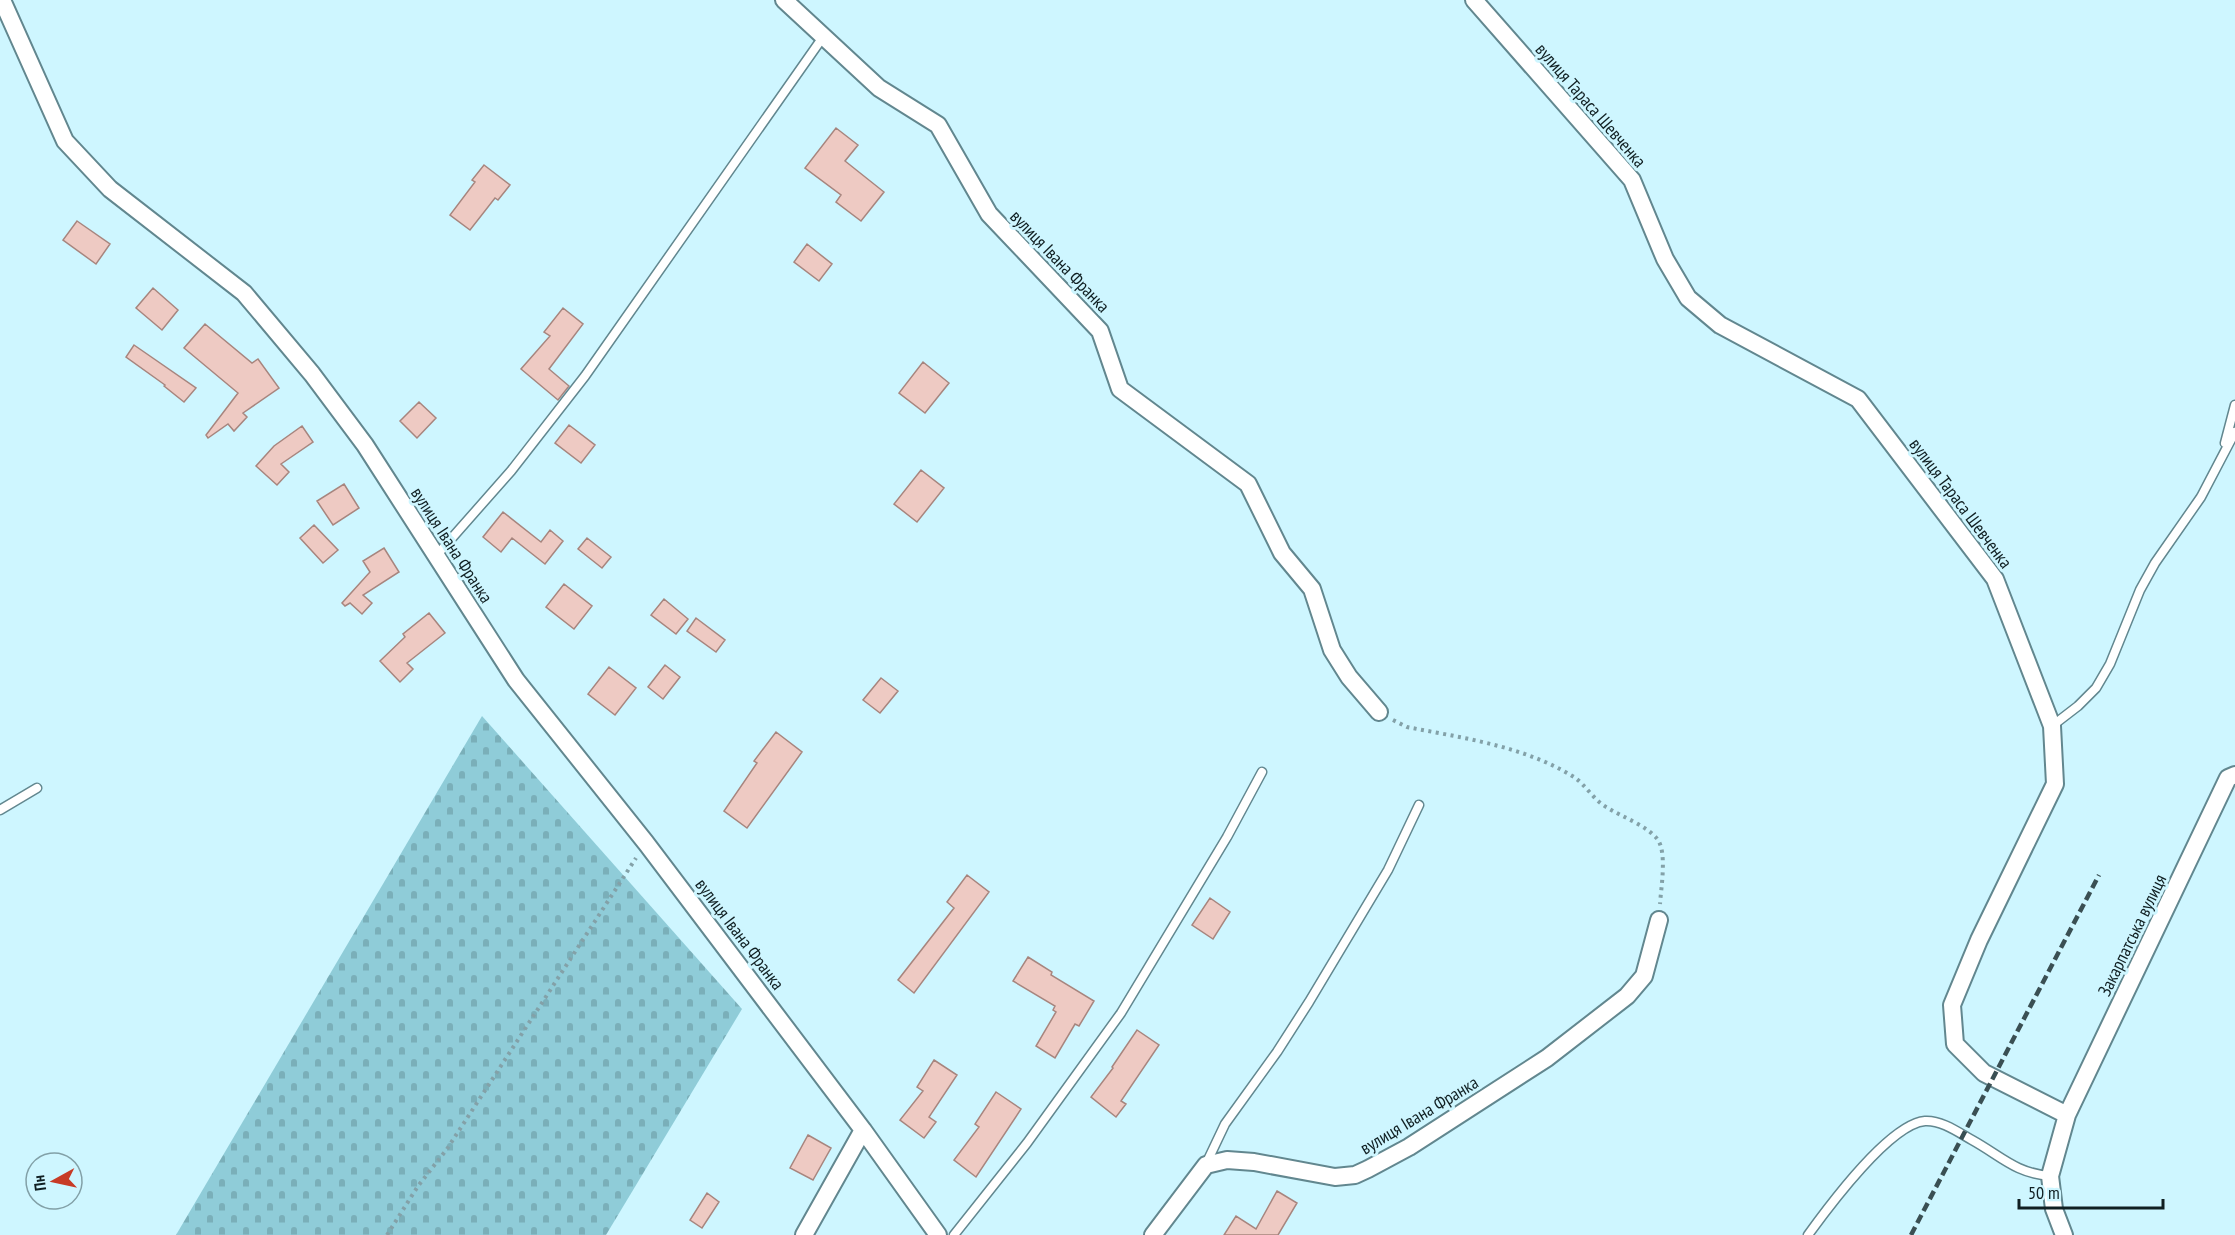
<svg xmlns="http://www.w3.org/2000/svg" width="2235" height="1235" viewBox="0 0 2235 1235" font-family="'PT Sans Narrow',sans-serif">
<defs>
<pattern id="cemetery-stones" width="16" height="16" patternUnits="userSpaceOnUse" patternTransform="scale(1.5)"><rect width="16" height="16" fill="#8fccd8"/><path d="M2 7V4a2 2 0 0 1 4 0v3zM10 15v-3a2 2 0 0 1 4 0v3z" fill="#7aafb9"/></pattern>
</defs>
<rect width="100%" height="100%" fill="#cef6ff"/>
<path fill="url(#cemetery-stones)" d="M482,716L742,1009L606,1235H176Z"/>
<path fill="#eecac3" stroke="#a7857e" stroke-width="1.5" d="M836,128L858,145L845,161L884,192L861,221L836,202L841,195L805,168Z
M484,165L510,185L498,200L495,198L470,230L450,215L475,182L472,180Z
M77,221L110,244L96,264L63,240Z
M807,244L832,264L819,281L794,262Z
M153,288L178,310L162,330L136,308Z
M563,308L583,324L549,369L569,386L558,400L521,369L550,336L544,332Z
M205,324L252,363L258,359L279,388L243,413L247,417L234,431L228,424L208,438L206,435L238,393L184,348Z
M134,345L196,388L184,402L164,386L165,385L126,357Z
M923,362L949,383L925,413L899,393Z
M419,402L436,418L417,438L400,421Z
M569,425L595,445L581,463L555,443Z
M302,426L313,442L281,464L289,472L277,485L256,466L274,446Z
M921,470L944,488L917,522L894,504Z
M344,484L359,508L333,525L317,501Z
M503,512L541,542L550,530L563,541L545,564L512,538L501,552L483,537Z
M314,525L338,550L323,563L300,538Z
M587,538L611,557L602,568L578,549Z
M384,548L399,572L363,595L372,603L362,614L350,603L345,606L342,603L370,572L363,561Z
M564,584L592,606L574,629L546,607Z
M664,599L688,619L676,634L651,615Z
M429,613L445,633L407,663L413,669L400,682L380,661L405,637L403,634Z
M696,618L725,640L716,652L687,631Z
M665,665L680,677L663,699L648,687Z
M609,667L636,688L615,715L588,694Z
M881,678L898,691L880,713L863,700Z
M776,732L802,752L747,828L724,811L757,763L754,761Z
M967,875L989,892L914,993L898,980L954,908L947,902Z
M1210,898L1230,912L1213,939L1192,925Z
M1028,957L1052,972L1051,975L1094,1001L1079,1026L1075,1024L1055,1058L1036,1046L1056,1012L1053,1010L1055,1006L1013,981Z
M1137,1030L1159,1045L1121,1101L1126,1104L1116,1117L1091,1097L1113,1068L1112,1067Z
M934,1060L957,1075L929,1117L936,1122L924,1138L900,1120L923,1091L917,1087Z
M996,1092L1021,1109L976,1177L954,1160L979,1127L975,1124Z
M808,1135L831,1148L813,1180L790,1168Z
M1277,1191L1297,1203L1278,1235H1224L1236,1216L1256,1229Z
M707,1193L719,1202L702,1228L690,1220Z"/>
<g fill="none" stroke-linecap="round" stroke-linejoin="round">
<defs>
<path id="service" d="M2225,443L2235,405
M436,556L511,471L585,376L823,37
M2052,726L2078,706L2096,688L2110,664L2140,590L2155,563L2201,497L2235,432
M0,810L37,788
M1206,1164L1225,1124L1277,1052L1309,1002L1388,870L1419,805
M954,1235L1027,1143L1121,1013L1227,837L1262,772
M1808,1235C1829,1206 1890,1124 1925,1121C1941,1120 1958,1132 1972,1140C2001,1156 2015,1173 2050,1176"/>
<path id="minor" d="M2,0L65,141L110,189L244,293L312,374L365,445L516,680L646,843L863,1130L938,1235
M784,0L879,88L938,125L989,214L1100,331L1120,389L1248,484L1282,553L1312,589L1332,650L1349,677L1379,712
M1474,0L1632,180L1665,259L1688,298L1720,325L1858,399L1995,579L2052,726L2055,784L1979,940L1952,1005L1955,1044L1984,1073L2067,1115
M804,1235L863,1130
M1153,1235L1206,1165L1227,1160L1254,1162L1335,1177L1355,1175L1368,1169L1409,1147L1547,1058L1627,996L1644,976L1659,920
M2064,1235L2054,1209L2050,1176L2067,1115L2228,778L2235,775"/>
</defs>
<use href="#service" stroke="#62878f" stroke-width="11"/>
<use href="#minor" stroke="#62878f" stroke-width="20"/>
<path stroke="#83a1a8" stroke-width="4" stroke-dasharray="3 4.5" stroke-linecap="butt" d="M1393,720L1407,727C1463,738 1524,746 1574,777C1586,785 1594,801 1608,808C1622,817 1648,826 1658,840C1667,854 1661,888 1660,904
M387,1235L418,1186L447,1149L636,858"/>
<use href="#service" stroke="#fff" stroke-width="8"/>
<use href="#minor" stroke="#fff" stroke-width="16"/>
<path stroke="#3a4f53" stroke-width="4.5" stroke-dasharray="9 4.5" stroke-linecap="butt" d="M1911,1235L2099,875"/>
</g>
<g text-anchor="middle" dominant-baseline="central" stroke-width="6" stroke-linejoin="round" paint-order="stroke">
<g font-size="18" fill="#101f22" stroke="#cef6ff">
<text transform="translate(1591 105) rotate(49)">вулиця Тараса Шевченка</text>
<text transform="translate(1060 261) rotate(46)">вулиця Івана Франка</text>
<text transform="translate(1961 503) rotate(53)">вулиця Тараса Шевченка</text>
<text transform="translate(452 545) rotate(57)">вулиця Івана Франка</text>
<text transform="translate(740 934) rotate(53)">вулиця Івана Франка</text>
<text transform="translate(2132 935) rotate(-64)">Закарпатська вулиця</text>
<text transform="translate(1419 1115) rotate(-31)">вулиця Івана Франка</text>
</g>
</g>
<g transform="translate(54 1181) rotate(262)"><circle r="28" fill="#cef6ff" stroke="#82a0a7" stroke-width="1.5"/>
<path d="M0-4.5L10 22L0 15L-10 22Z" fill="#c73b26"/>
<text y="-9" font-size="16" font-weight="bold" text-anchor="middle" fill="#101f22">Пн</text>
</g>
<path d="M2019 1199v9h144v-9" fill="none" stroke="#101f22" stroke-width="3"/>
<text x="2028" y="1199" font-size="18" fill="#101f22" stroke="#cef6ff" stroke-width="4.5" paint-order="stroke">50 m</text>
</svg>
